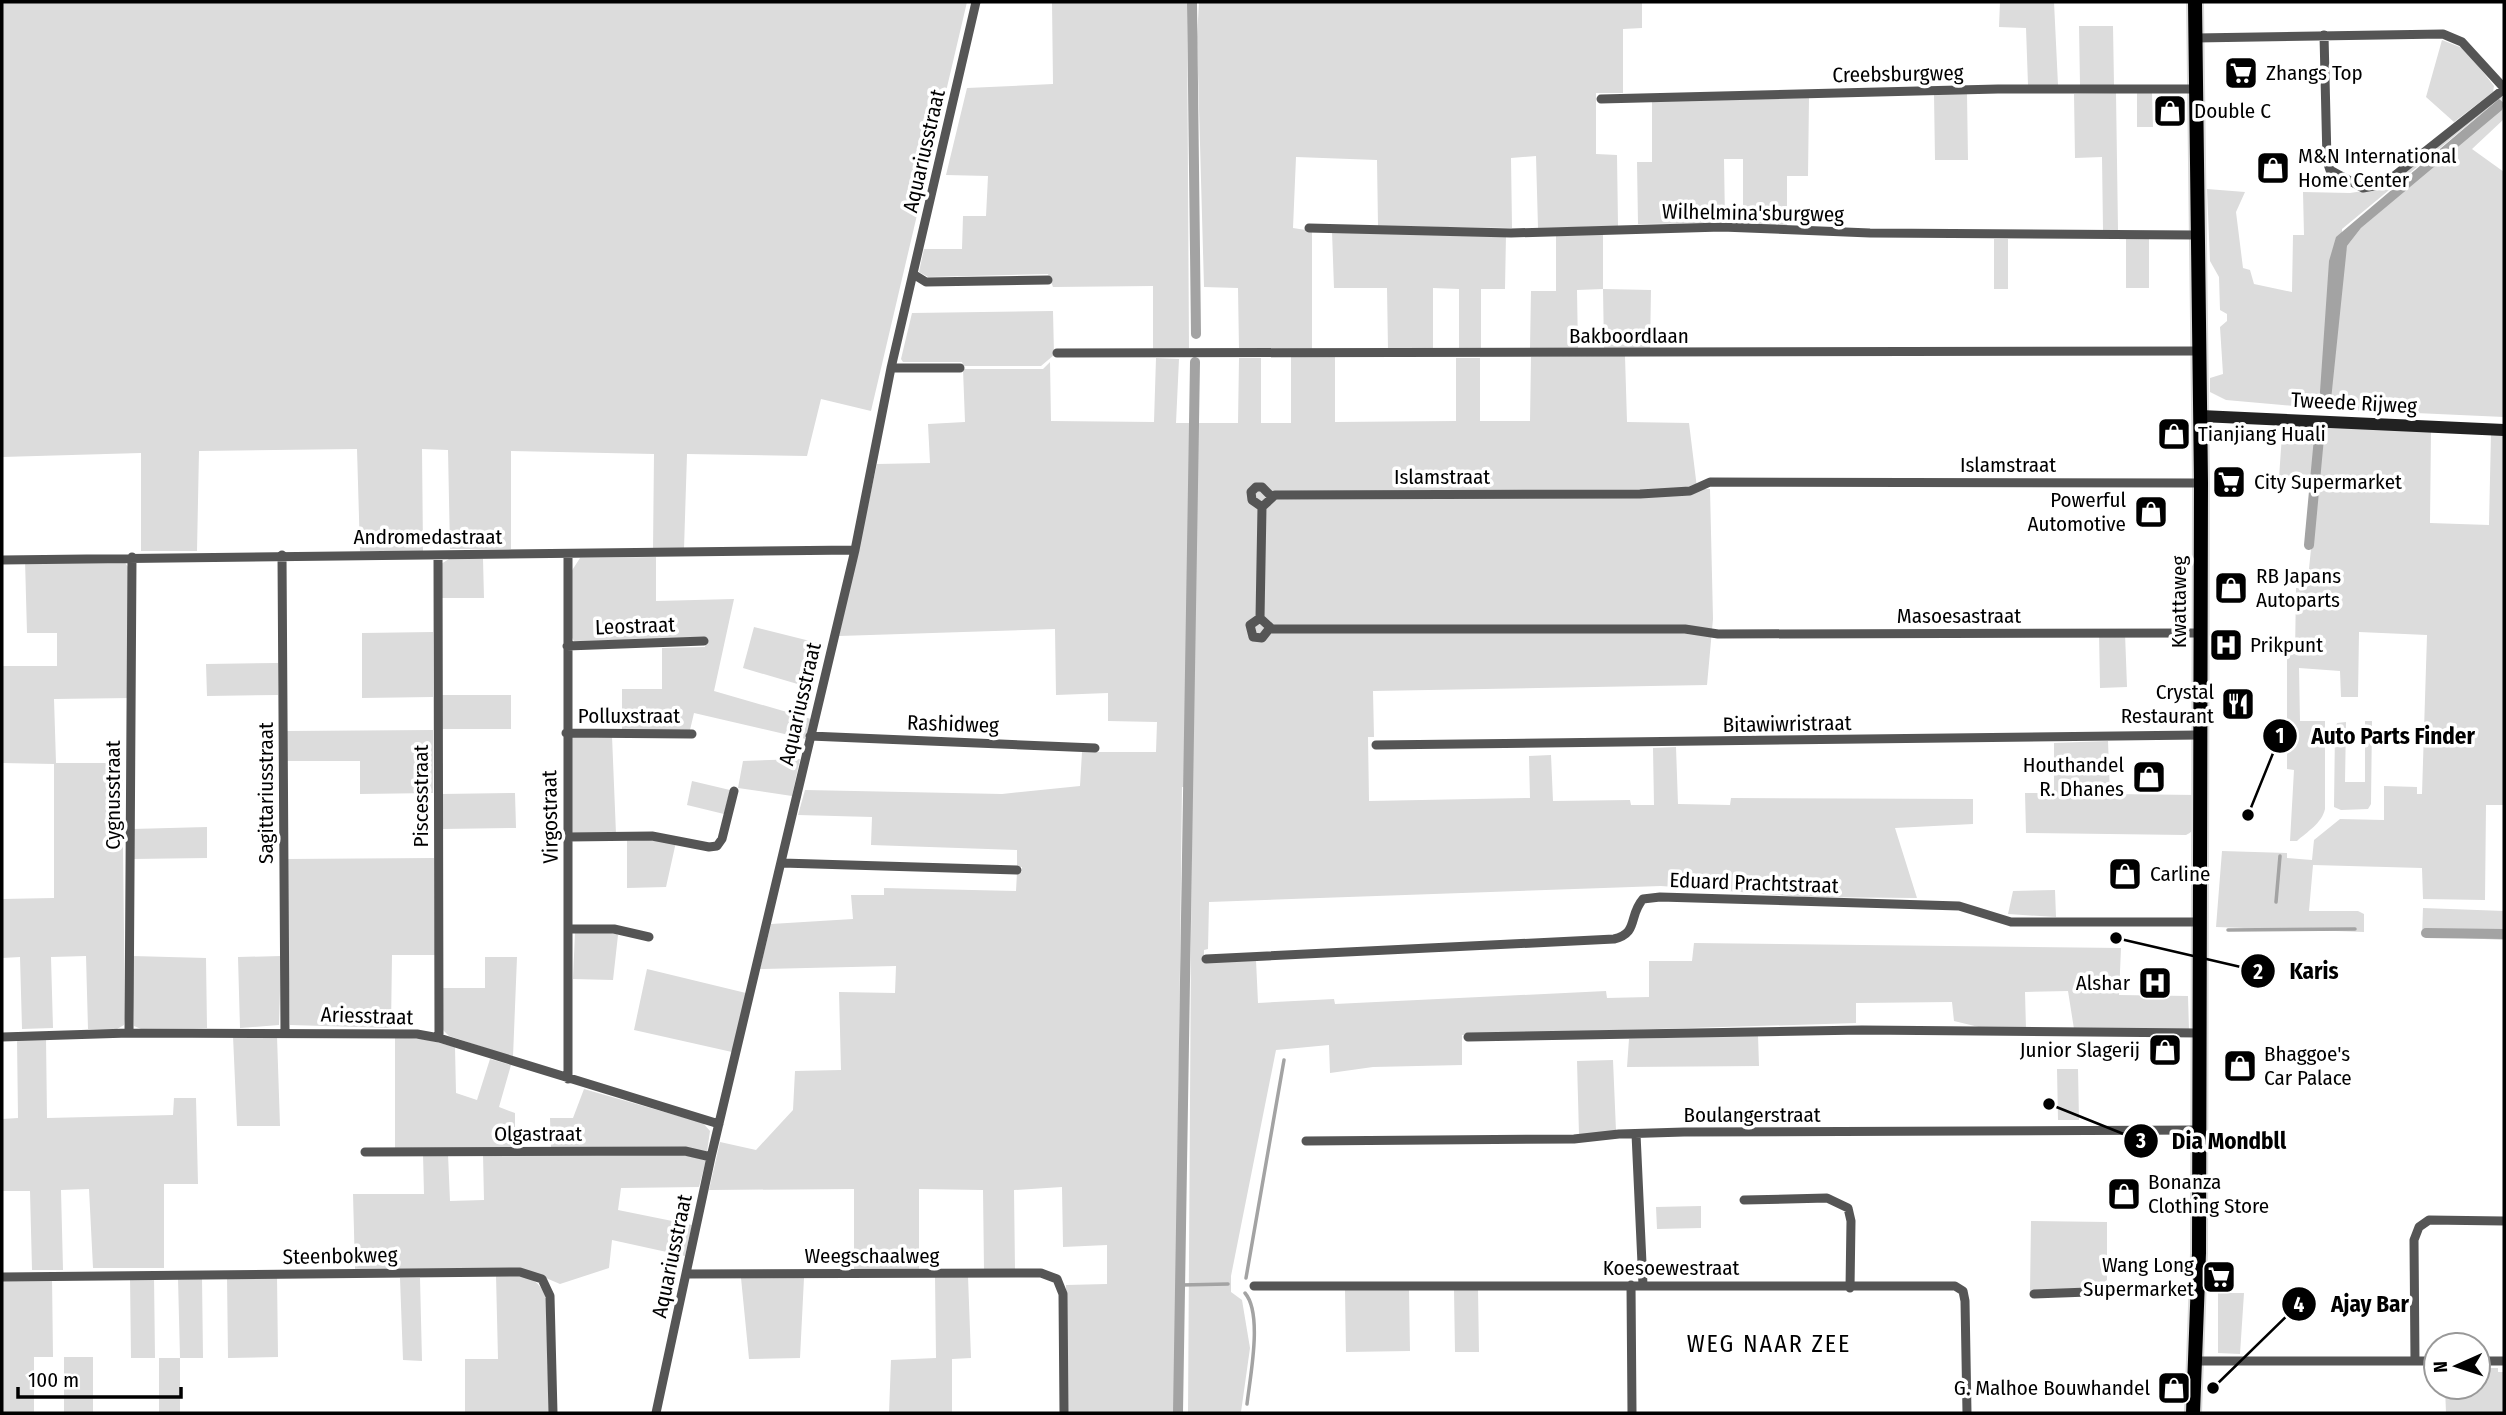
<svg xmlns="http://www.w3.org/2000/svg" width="2506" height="1415" viewBox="0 0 2506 1415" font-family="'Fira Sans Condensed',sans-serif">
<rect width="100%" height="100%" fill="#fff"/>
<path fill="#dcdcdc" d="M2,2H967L871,411L821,399L807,456L687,454L684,549L653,550L654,454L511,451V549H450L448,450L422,449L423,551H360L357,449L199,451L197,551H141V453L2,457Z
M1052,2H1187L1189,350H1153V286L1053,287L1048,274L928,277L919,272L924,249H962L963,216H986L988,176L946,175L967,88L1053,84Z
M1199,2H1642V28L1623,29V93H1596V154L1617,155L1618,226L1538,228L1536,156L1511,158L1512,228L1378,226L1377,160L1296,157L1293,228L1312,231V350H1239L1238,288L1204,287L1197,37Z
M2000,2H2054L2058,85H2028L2026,28L1999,27Z
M2079,26H2113L2114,85H2080Z
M2442,40L2465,49L2494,86L2493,92L2454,122L2426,97Z
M2116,93L2118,230H2103L2102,157L2075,158L2074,94Z
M2137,93H2152L2153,127H2137Z
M1934,94H1967L1968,160H1935Z
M2499,96L2504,98V103L2498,100L2342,229L2343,261L2347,246L2361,228L2504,105V119L2472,149L2504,172V417L2327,409L2226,400L2210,392V378L2223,374L2220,327L2227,321V314L2220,310L2219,277L2210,261L2207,189L2245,192L2236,212L2243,268L2250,270L2254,284L2292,292L2293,235H2304L2303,192L2350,193L2382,188Z
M1809,98L1808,176H1787V227L1743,224V159H1724L1725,223L1638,224L1637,162H1652V101Z
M1332,231L1506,234L1505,289H1481V349H1459V289L1433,288V350H1388L1387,288H1334Z
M1556,234H1603V289L1651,290L1650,349H1604L1603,289L1577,290L1578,350L1530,348L1531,291H1556Z
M1994,239H2008V289H1994Z
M2126,239H2149V288H2126Z
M1053,311L1054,355L1041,366H963L962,362H903L901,359L912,313Z
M1625,356L1627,422L1689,423L1697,488L1710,489L1713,619L1707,685L1373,691L1374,737H1368L1369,801L1530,798L1529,756L1551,755L1553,801L1630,800L1631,805H1654L1653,748L1676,747L1678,804L1730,805L1731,798L1973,799V824L1895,828L1917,898L1805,897L1661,886L1209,902L1208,949L1204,950V963L1256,960L1258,1003L1334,999L1335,1004L1606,991L1607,998L1649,997V961H1692L1694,943L2121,948L2119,995L2188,996L2189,1030L2074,1029L2068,991L2025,992L2026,1029L1983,1028L1954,1021L1952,1002L1856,1003V1023L1462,1035V1065L1373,1067L1330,1073L1329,1045L1276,1050L1231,1276V1292L1242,1300L1250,1348L1241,1412L1245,1413H1188L1192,788L1182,787L1175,1413H1067L1066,1285L1107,1284V1245L1063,1247L1062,1187L1014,1190L1015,1270H984L983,1190L919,1189V1270H854V1189L709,1190L720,1142L756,1150L793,1110L795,1071L841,1070L839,992L895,993L896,966L760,969L771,924L853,919L851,895H884V888L1016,891L1017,873L1022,872V867H1017V850L871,845L872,817L798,815L805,790L1002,794L1080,786L1082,752H1156L1157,722L1108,721V693L1056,695L1055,629L839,636L877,464L930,463L928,424L965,422L963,369H1043L1050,362L1051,421L1154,422L1156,358L1179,359L1176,423H1238L1239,358H1261V423H1291V357H1335V422L1456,421V358H1480V421H1530L1531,357Z
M2283,420L2316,423L2311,481L2279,478Z
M2324,423L2431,430L2430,523L2489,525L2491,433H2504V805H2486L2485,900L2423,899L2422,868L2313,865L2309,911H2358L2364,914V932L2216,927L2222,851L2287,853V858L2312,860L2314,840L2340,819L2384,820V786L2417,787V794H2422L2427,635L2359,632L2358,697H2341L2340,671L2299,668L2300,721H2325V809C2322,823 2307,832 2297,841H2290L2294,770L2287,769V655L2295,654L2296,588H2307Z
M656,557V601L734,599L714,691L811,719L806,739L694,713L690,730L622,731V689H662V648L705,647L706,639L574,641L571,636V572L580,558Z
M449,559H483L484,598H442L441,564Z
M25,560L124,561L128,567L131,698L54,699L56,763H122L125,1019L124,1025L117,1029H88L86,956L51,957L53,1028L22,1029L20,957L2,958V899L54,898V764L2,763V666H57V633H27Z
M754,627L822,644L811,688L743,668Z
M433,632V697L362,698V633Z
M2099,633H2125L2127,687L2100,688Z
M278,663V695L207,696L206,664Z
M441,695H511V729H441Z
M2365,721H2372L2371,804L2368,809L2341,810L2334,807L2335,729L2337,723L2346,722L2345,782H2365Z
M433,730V793L360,794V761H287V731Z
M572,736H612L616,834L576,835L572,832Z
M2108,741L2110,794L2197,795C2197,811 2202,828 2186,835L2026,833L2025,793H2054V743Z
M800,759L792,796L738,788L743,761Z
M692,781L730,790L724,814L687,805Z
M515,793L516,828L442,829L441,794Z
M207,827V858L132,859V829Z
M627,839L676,842L666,887L627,888Z
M434,858L435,955H392L391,1028L290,1025L286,859Z
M2055,890L2056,917L2008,914L2013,891Z
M2423,908L2504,911V940L2422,936Z
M613,931L618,935L613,980L573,979L575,932Z
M132,956L206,958L207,1028L141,1029L134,1026Z
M281,956L279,1025L240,1028L238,957Z
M485,957H517L513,1057L449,1036L443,1030V988H485Z
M647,969L746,993L732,1052L634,1030Z
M1758,1035L1759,1066L1627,1067L1629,1039Z
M233,1036H277L280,1126H237Z
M46,1037L47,1118L173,1115L174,1098H196L198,1184H164V1268H93L89,1189L61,1190L63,1270H32L30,1191H2V1119L18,1118L17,1038Z
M395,1037L424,1039L455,1047L456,1093L477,1100L490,1059L511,1065L499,1107L515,1113V1149L395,1148Z
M1613,1060L1616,1131L1579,1135L1577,1061Z
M2057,1069H2078L2079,1120H2058Z
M584,1089L703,1123L710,1131L707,1152L551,1149L550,1118H573Z
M423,1154H448L450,1201L484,1200L483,1154L684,1155L706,1160L699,1187L621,1188L618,1210L692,1225L685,1256L612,1240L609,1268L560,1284L539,1275L355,1269L353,1194H424Z
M1701,1206V1228L1657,1229L1656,1207Z
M2031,1221L2107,1222V1280L2094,1289L2030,1292Z
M277,1275L278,1357L228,1358L227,1276Z
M496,1275C519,1275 537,1274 546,1297L549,1413H465V1359H498Z
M52,1276L53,1357H34V1413H2V1277Z
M130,1276H154L155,1358H131Z
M935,1276H968L971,1358L952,1359V1413H889L891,1360L936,1358Z
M202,1277L203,1358H180V1413H159V1358H180L178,1278Z
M400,1278H420L422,1361L403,1360Z
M741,1278H804L800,1358L749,1359Z
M1409,1289L1410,1351L1346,1352L1345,1290Z
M1454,1289H1478L1479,1352H1455Z
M2218,1293H2244L2240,1354L2218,1353Z
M64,1357H93V1413H64Z
M2478,1368H2498V1372H2504V1413H2446L2445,1387H2478Z"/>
<path fill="#a3a3a3" d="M2499,99L2504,103L2502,110L2361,228L2347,246L2331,400L2325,406H2319L2329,261L2336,237Z"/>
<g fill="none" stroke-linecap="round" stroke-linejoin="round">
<path stroke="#a3a3a3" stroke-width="3.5" d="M2276,902L2280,856
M2228,930L2355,929
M1246,1278L1284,1060
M1181,1285L1228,1284
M1245,1293C1263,1314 1250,1377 1247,1404"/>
<path stroke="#a3a3a3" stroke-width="10" d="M1192,2L1196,334
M2309,545L2320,427
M2426,933L2504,934
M1178,1413L1195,362"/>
<defs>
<path id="primary" d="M2193,1413L2199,1253L2201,483L2195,2"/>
</defs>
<use href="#primary" stroke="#dbdbdb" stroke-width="18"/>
<path stroke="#555" stroke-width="9" d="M2324,35L2327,161L2330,170L2363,188L2384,184L2504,89
M2196,38L2443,34L2462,42L2504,88
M1601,99L1998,89H2196
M1309,228L1511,233L1722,227L1870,233L2197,235
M913,274L926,282L1048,280
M1057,353L2200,351
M891,368H960
M1262,507L1252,500L1251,492L1256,487H1262L1271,496
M282,555L285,1032
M438,555L439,1038
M2,560L855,550
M1260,618L1250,625L1253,637L1262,638L1269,629
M2200,633L1718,634L1685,629H1272L1260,618L1262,507L1275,495L1640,494L1690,491L1710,482L2201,483
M567,646L704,641
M566,733L692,734
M810,736L1095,748
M1376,745L2199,735
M568,837L652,836L709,847L717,846L722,839L734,791
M782,863L1017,870
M570,929H614L649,937
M1206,959L1614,939C1639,933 1628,916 1643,899L1660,897L1959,906L2011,922H2199
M129,1033L132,557
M2,1037L129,1033L417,1034L439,1038L719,1124
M1468,1037L1862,1030L2199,1033
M568,1079V554
M1636,1134L1643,1285
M1306,1141L1574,1139L1619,1134L1684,1132L2198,1130
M365,1152L685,1151L711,1157
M1744,1200L1827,1198L1848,1208L1851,1221L1850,1288
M686,1274L1041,1273L1057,1279L1063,1294L1064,1413
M2,1277L520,1272L542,1279L550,1296L553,1413
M1631,1285L1632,1413
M1254,1286H1955L1963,1291L1965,1301L1967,1413
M2034,1294L2197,1288
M2197,1361H2436
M2415,1361L2414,1240L2419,1227L2429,1220L2504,1221
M2478,1361H2504
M656,1413L711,1157L855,550L891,368L976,2"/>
<path stroke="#222" stroke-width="12" d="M2201,416L2504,430"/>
<use href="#primary" stroke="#000" stroke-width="14"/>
</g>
<defs>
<symbol id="supermarket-square" viewBox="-11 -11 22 22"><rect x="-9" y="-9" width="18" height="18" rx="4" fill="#000" stroke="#fff"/><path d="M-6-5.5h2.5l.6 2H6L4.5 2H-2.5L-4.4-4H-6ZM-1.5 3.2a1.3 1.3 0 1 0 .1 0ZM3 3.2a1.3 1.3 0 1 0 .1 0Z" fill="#fff"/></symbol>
<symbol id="shop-square" viewBox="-11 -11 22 22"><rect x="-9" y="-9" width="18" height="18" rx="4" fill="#000" stroke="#fff"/><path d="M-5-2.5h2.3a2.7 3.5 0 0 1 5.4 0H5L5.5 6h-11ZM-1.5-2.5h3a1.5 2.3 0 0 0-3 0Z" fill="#fff"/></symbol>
<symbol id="hospital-square" viewBox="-11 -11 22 22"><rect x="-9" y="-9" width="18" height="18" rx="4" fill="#000" stroke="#fff"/><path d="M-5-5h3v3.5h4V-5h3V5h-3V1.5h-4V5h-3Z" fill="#fff"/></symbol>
<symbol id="restaurant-square" viewBox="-11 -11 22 22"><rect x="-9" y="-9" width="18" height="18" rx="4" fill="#000" stroke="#fff"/><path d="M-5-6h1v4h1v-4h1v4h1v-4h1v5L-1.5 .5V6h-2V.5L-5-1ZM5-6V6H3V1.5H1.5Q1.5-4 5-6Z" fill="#fff"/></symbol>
</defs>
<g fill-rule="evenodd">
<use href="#supermarket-square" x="2222" y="54" width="38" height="38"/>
<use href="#shop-square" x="2151" y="92" width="38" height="38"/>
<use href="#shop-square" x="2254" y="149" width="38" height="38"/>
<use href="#shop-square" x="2155" y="415" width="38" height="38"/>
<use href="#supermarket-square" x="2210" y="463" width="38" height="38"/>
<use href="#shop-square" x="2132" y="493" width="38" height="38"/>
<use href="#shop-square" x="2212" y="569" width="38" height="38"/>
<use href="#hospital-square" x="2207" y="626" width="38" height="38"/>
<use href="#restaurant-square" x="2219" y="685" width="38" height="38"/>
<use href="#shop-square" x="2130" y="758" width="38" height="38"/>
<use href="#shop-square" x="2106" y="855" width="38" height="38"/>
<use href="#hospital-square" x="2136" y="964" width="38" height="38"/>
<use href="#shop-square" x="2146" y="1031" width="38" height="38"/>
<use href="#shop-square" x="2221" y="1047" width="38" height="38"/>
<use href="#shop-square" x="2105" y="1175" width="38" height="38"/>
<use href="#supermarket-square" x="2200" y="1258" width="38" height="38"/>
<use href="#shop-square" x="2155" y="1369" width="38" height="38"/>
</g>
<g text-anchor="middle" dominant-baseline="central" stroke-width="7" stroke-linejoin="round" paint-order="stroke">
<g font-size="21" fill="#000" stroke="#fff" text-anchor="start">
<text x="2266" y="73">Zhangs Top</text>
<text x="2194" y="111">Double C</text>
<text x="2298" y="156">M&amp;N International<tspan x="2298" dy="24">Home Center</tspan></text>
<text x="2198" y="434">Tianjiang Huali</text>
<text x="2254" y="482">City Supermarket</text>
<text x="2126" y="500" text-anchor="end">Powerful<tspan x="2126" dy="24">Automotive</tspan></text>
<text x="2256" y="576">RB Japans<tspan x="2256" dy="24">Autoparts</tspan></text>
<text x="2250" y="645">Prikpunt</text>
<text x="2214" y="692" text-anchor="end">Crystal<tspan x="2214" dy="24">Restaurant</tspan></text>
<text x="2124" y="765" text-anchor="end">Houthandel<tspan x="2124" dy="24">R. Dhanes</tspan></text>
<text x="2150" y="874">Carline</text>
<text x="2130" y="983" text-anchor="end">Alshar</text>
<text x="2140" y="1050" text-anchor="end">Junior Slagerij</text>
<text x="2264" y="1054">Bhaggoe's<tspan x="2264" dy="24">Car Palace</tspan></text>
<text x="2148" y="1182">Bonanza<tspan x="2148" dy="24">Clothing Store</tspan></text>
<text x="2194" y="1265" text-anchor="end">Wang Long<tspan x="2194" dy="24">Supermarket</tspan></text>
<text x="2150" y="1388" text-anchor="end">G. Malhoe Bouwhandel</text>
</g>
<g font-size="21" fill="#000" stroke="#fff">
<text transform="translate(1898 74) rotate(-1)">Creebsburgweg</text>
<text transform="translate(924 151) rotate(-77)">Aquariusstraat</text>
<text transform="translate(1753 213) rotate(1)">Wilhelmina'sburgweg</text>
<text x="1629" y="336">Bakboordlaan</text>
<text transform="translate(2354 403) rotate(3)">Tweede Rijweg</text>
<text x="2008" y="465">Islamstraat</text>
<text x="1442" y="477">Islamstraat</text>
<text x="428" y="537">Andromedastraat</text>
<text transform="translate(2179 602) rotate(-90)">Kwattaweg</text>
<text x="1959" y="616">Masoesastraat</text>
<text transform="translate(635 626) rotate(-2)">Leostraat</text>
<text transform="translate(800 704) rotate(-77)">Aquariusstraat</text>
<text x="629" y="716">Polluxstraat</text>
<text transform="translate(953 724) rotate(2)">Rashidweg</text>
<text transform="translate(1787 724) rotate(-1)">Bitawiwristraat</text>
<text transform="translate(266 793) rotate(-90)">Sagittariusstraat</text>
<text transform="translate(113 795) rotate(-90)">Cygnusstraat</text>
<text transform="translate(421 796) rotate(-90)">Piscesstraat</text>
<text transform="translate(550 817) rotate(-91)">Virgostraat</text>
<text transform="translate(1754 883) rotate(2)">Eduard Prachtstraat</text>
<text transform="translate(367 1016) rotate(2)">Ariesstraat</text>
<text x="1752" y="1115">Boulangerstraat</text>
<text x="538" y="1134">Olgastraat</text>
<text transform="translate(340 1256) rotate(-1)">Steenbokweg</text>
<text transform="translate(672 1256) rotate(-78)">Aquariusstraat</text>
<text x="872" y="1256">Weegschaalweg</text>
<text x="1671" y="1268">Koesoewestraat</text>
</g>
<g font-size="24" letter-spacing="2" fill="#000" stroke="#fff">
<text x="1769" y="1344">WEG NAAR ZEE</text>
</g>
</g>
<path fill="none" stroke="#000" stroke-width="2.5" d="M2248 815L2280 736M2116 938L2258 971M2049 1104L2141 1141M2213 1388L2299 1304"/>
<g fill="#000" stroke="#fff" stroke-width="2.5">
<circle cx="2248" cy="815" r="7"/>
<circle cx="2116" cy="938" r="7"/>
<circle cx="2049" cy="1104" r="7"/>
<circle cx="2213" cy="1388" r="7"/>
<circle cx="2280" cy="736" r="18"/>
<circle cx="2258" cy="971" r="18"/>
<circle cx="2141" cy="1141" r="18"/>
<circle cx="2299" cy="1304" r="18"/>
</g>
<g font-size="21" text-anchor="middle" font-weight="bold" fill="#fff">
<text x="2280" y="743">1</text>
<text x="2258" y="979">2</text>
<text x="2141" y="1148">3</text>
<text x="2299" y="1312">4</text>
</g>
<g font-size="23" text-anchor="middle" font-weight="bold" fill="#000" stroke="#fff" stroke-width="7" stroke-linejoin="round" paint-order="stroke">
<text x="2393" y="744">Auto Parts Finder</text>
<text x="2314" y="979">Karis</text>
<text x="2229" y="1149">Dia Mondbll</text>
<text x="2370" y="1312">Ajay Bar</text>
</g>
<rect width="2506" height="1415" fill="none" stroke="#000000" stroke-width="7"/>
<g transform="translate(2457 1366) rotate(267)"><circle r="33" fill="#ffffff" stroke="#999999" stroke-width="2"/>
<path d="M0-5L12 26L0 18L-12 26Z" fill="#000000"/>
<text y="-10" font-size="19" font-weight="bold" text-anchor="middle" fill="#000000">N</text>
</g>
<path d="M18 1387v10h163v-10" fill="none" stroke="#000000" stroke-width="3.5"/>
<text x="28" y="1387" font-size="21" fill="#000000" stroke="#ffffff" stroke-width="5" paint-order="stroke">100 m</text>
</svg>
